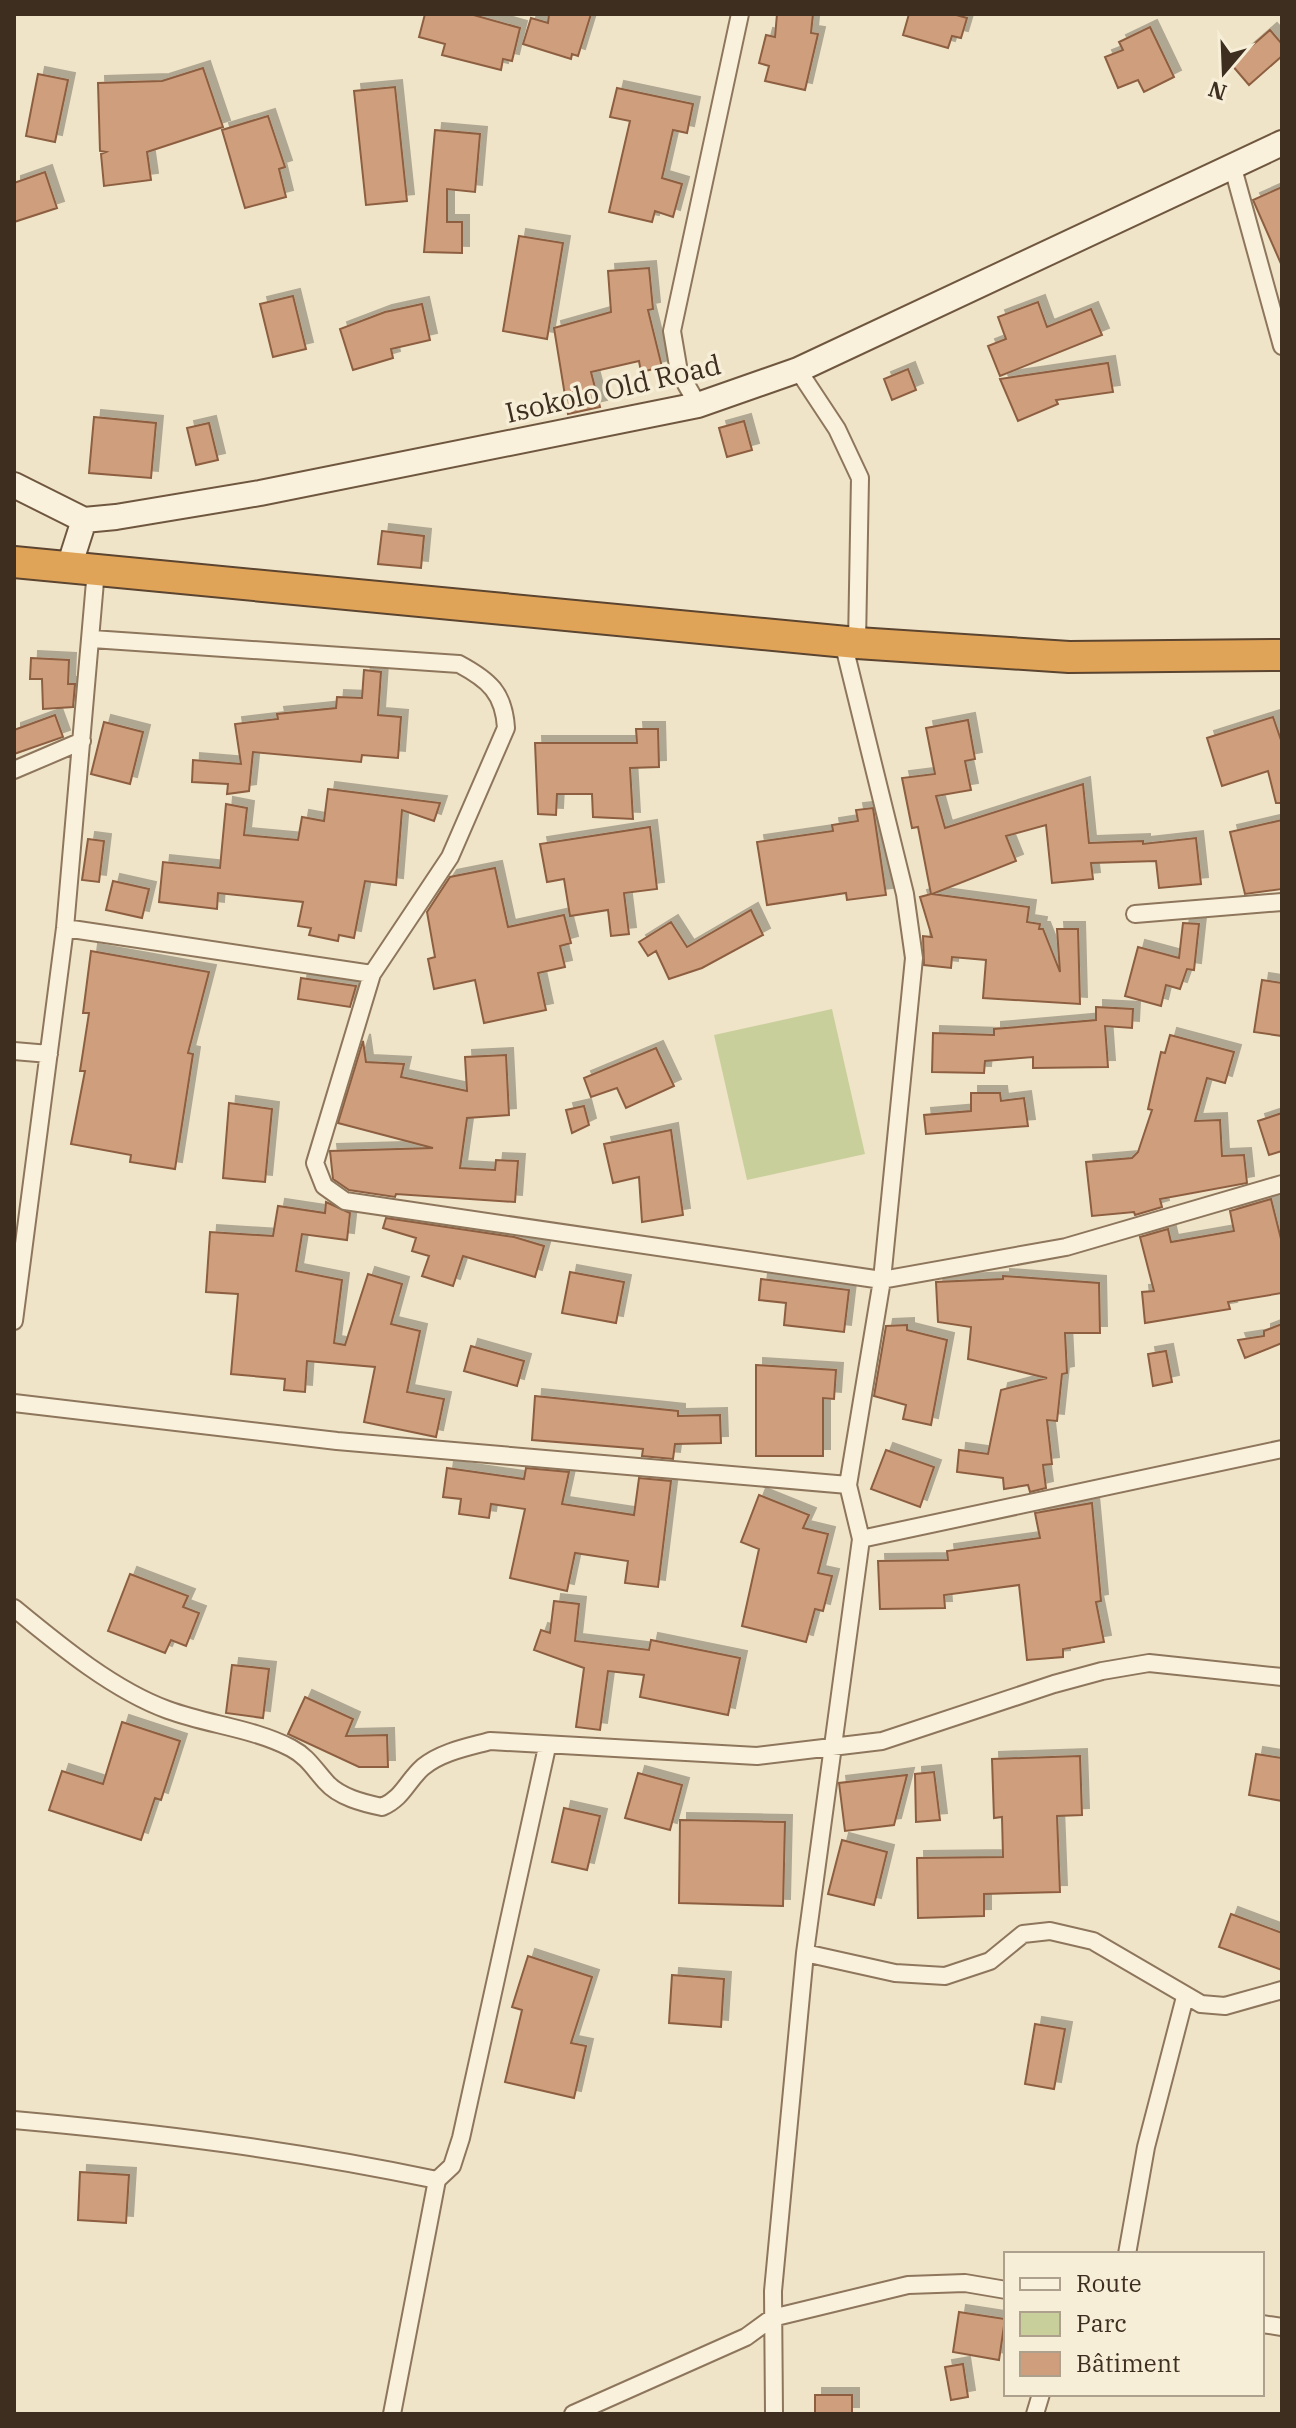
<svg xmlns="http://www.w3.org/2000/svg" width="1296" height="2428" viewBox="0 0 1296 2428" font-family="'IBM Plex Serif',serif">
<defs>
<filter id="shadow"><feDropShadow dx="7" dy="-7" stdDeviation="0" flood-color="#0004"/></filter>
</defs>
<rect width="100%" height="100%" fill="#f0e4c8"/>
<path fill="#c9cf9b" d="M832,1009L865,1154L747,1180L714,1035Z"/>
<path fill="#cf9f7d" stroke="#8d5f41" stroke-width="2" filter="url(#shadow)" d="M425,14H470L520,28L512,61L503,59L501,70L442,55L445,44L419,37Z
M549,14H591L578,56L572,54L571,59L523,44L531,18L548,23Z
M777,14H813L811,33L818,34L805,90L765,81L769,66L759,63L766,35L775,37Z
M909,14H953L967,18L961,38L952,36L948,48L903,35Z
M1150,27L1174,77L1144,92L1138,80L1118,88L1105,57L1123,50L1119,42Z
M1270,30L1282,44V56L1249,85L1231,64Z
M203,68L223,127L147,152L151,180L104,186L101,154L106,152L100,151L98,83L162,81Z
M38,74L68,80L55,142L26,136Z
M395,87L407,201L366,205L354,91Z
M617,88L693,104L687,133L673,130L662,178L682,184L673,217L655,211L652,222L609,212L630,121L610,117Z
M268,116L285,167L279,169L286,197L245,208L222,130Z
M435,130L480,134L475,192L447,189V222H462V253L424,252Z
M45,172L57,208L14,222V183Z
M1282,187V266L1253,200Z
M519,236L563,243L547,339L503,331Z
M649,268L653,309L648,310L662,367L641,372L639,361L591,372L600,407L568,414L554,328L611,312L608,271Z
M293,296L306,349L273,357L260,304Z
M1038,302L1047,327L1091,309L1102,335L1000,376L988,346L1006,339L998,317Z
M422,304L430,340L391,349L393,358L353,370L340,329L385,312Z
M1108,363L1113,392L1056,400L1058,404L1018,421L1000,379Z
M908,369L916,390L892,400L884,379Z
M94,417L156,423L151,478L89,473Z
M744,421L752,450L727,457L719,428Z
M209,423L218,460L196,465L187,428Z
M382,531L424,536L421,568L378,564Z
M31,658L69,660L68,684H75L73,707L43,709L42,679H30Z
M364,670L381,672L378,715L401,717L398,758L362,755L361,762L253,752L249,791L227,794L228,784L192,782L193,760L241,764L235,724L278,719L277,714L336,708L337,697L362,698Z
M55,715L63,737L14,754V730Z
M1273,717L1282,743V803H1276L1268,771L1222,786L1207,738Z
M968,720L975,759L965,761L971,790L936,796L945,828L1083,784L1089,843L1143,841V844L1196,838L1201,884L1159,888L1156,861L1091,863L1093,879L1052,883L1046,825L1006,836L1016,861L932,894L1029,907L1027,922L1040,924L1039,929H1043L1060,972L1057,929H1078L1080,1004L983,998L986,960L952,957L951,968L924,965L923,936L932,937L920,897L931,894L918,827L912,828L902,778L935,774L926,728Z
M104,722L143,732L130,784L91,774Z
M636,729H658L659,767L630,768L633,819L593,817L592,794H557L556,815L538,814L535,743H637Z
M328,789L440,803L434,821L402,810L396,885L365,881L354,938L339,935L338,941L309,935L311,928L298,926L303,902L218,893L217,909L159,902L163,862L220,868L226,804L247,808L244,835L298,840L302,817L324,821Z
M873,808L886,895L847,900L846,893L767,905L757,842L833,831L832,825L858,821L856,810Z
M1282,820V889L1245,894L1230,832Z
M650,827L657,889L624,893L629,934L611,936L608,910L570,916L564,879L547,882L540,844Z
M88,839L104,841L99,882L82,880Z
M495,868L508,927L564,915L571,943L560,946L565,967L538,973L546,1010L484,1023L475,980L434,989L428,959L435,957L427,912L450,877Z
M113,881L149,889L142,918L106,910Z
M751,910L763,935L702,968L669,979L656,951L648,956L639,942L671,922L687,947Z
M1183,923L1199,924L1194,970L1187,969L1180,989L1166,985L1161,1006L1125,996L1138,947L1179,958Z
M91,951L209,972L188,1053L193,1054L175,1169L130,1162L131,1155L71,1144L85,1071H80L89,1013H83Z
M301,978L356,986L350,1007L298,999Z
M1262,980L1282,983V1036L1254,1032Z
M1096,1007L1133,1009L1132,1028L1105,1026L1108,1067L1033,1068V1057L985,1061L984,1073L932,1072L933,1033L994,1035V1029L1096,1020Z
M1170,1035L1234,1052L1225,1083L1207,1078L1195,1121L1220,1120L1222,1156L1244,1155L1247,1183L1160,1199L1162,1207L1135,1215L1134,1212L1092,1216L1086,1162L1132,1158L1138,1152L1152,1110L1148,1109L1161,1052L1165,1053Z
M363,1041L366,1062L404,1064L401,1077L467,1091L465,1057L506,1055L509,1115L467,1118L460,1168L495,1170L496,1160L518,1161L515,1202L396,1194L395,1197L349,1190L333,1179L330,1151L433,1148L338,1123Z
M656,1048L674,1086L626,1108L617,1088L591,1097L584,1078Z
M971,1093H1000L1001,1101L1024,1098L1028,1126L926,1134L924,1115L971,1111Z
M229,1103L272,1109L265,1182L223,1178Z
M584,1106L589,1125L572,1133L566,1110Z
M1282,1113V1151L1269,1155L1258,1121Z
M671,1130L683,1215L642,1222L639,1177L613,1183L604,1144Z
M1271,1199L1282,1243V1293L1228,1302L1230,1309L1145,1323L1142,1292L1154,1291L1140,1237L1168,1229L1171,1242L1234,1231L1230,1211Z
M326,1202L350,1213L347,1240L302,1234L296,1271L342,1280L334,1343L345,1345L368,1274L402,1284L391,1324L420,1331L407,1392L444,1399L436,1437L364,1422L375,1367L307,1361L305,1392L284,1390L285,1379L231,1374L238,1294L206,1292L210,1232L273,1236L278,1206L325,1213Z
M386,1218L514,1237L544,1246L535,1277L463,1256L453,1286L422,1276L429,1256L412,1251L416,1238L383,1228Z
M570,1272L624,1282L616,1323L562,1313Z
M1003,1276L1099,1283L1100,1333H1065L1067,1373L1062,1374L1057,1421L1047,1420L1052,1464L1043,1465L1046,1488L1030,1492L1028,1485L1004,1489L1003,1478L957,1472L959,1450L988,1454L1001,1390L1047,1378L968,1359L971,1327L938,1322L936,1282L1003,1279Z
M761,1279L849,1290L844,1332L784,1325L786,1303L759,1300Z
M1282,1324V1343L1245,1358L1238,1340L1264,1336V1331Z
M907,1325V1330L947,1340L931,1425L903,1419L906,1405L874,1396L886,1326Z
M471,1346L524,1361L517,1386L464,1371Z
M1166,1351L1172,1382L1153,1386L1148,1354Z
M756,1365L836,1370L834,1399L823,1398V1456H756Z
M535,1396L678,1411V1416L720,1415L721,1443L675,1444L673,1459L642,1456L643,1449L532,1440Z
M886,1450L934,1467L920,1507L871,1489Z
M447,1468L524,1479L526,1468L569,1472L562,1504L634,1515L639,1478L671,1481L658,1587L625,1583L628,1561L575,1553L567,1591L510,1578L525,1509L491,1504L489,1518L459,1514L461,1499L443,1497Z
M759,1495L809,1515L803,1528L828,1534L818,1573L832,1576L823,1611L815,1609L806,1642L742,1626L759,1549L741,1542Z
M1092,1503L1101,1601L1096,1602L1104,1642L1063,1649V1657L1027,1660L1019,1585L944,1595L945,1608L880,1609L878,1561L948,1560L947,1551L1040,1538L1035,1513Z
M130,1574L188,1596L183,1607L199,1613L186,1646L171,1640L165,1653L108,1631Z
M554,1601L579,1604L575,1641L649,1650L651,1640L740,1658L728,1715L640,1697L644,1675L608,1671L600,1730L576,1727L584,1668L534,1650L541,1630L550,1633Z
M232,1665L269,1669L263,1718L226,1713Z
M305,1697L353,1719L346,1736L387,1735L388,1767H359L288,1734Z
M122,1722L180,1741L161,1800L155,1798L141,1840L49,1810L62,1771L103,1784Z
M1256,1754L1282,1758V1801L1249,1795Z
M1080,1756L1082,1815L1057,1816L1060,1892L984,1894V1916L918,1918L917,1858L1003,1857L1002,1817L994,1818L992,1759Z
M934,1772L940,1820L916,1822L915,1774Z
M638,1773L682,1785L670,1830L625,1818Z
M907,1775L894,1825L845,1831L839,1783Z
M564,1808L600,1816L587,1870L552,1862Z
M680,1820L785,1822L783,1906L679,1903Z
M842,1840L887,1852L874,1905L828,1894Z
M1231,1914L1282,1933V1970L1219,1947Z
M528,1956L592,1977L571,2043L586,2046L574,2098L505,2082L522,2010L512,2007Z
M672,1975L724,1979L721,2027L669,2023Z
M1035,2024L1065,2029L1054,2089L1025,2084Z
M80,2172L129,2175L126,2223L78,2220Z
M959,2312L1005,2319L999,2360L953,2352Z
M963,2364L968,2397L951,2400L945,2367Z
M815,2395H852V2414H815Z"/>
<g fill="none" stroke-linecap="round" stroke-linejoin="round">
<defs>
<path id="street" d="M1233,168L1282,346
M798,370L837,429L860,478L857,643
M698,405L679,372L672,331L740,14
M14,770L82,741
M1135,914L1282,902
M65,928L372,974L450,857L506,728C504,693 489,680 459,664L92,639
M372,974L315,1163L324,1186L345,1201L882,1280L1066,1247L1282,1184
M14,1051L49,1054
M14,1321L65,928L96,570
M14,1403L337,1441L848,1485
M861,1539L1282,1449
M14,1608C59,1645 113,1690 168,1710C209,1725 252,1728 291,1748C308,1757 314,1769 326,1782C339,1797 363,1803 382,1807C403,1798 407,1781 423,1767C441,1752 468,1747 490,1741L757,1756L882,1741L1054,1684L1102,1671L1149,1663L1282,1677
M805,1953L895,1973L945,1976L990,1961L1023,1934L1050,1931L1093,1941L1201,2004L1225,2006L1282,1990
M14,2120C159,2133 294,2150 437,2180
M1127,2254L1146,2147L1185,1997
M1262,2324L1282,2327
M392,2414L437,2180L452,2166L461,2138L547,1747
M573,2414L746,2337L772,2318L908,2285L965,2283L1006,2290
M774,2414L773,2291L805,1953L861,1539L848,1485L882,1280L914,958L905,894L843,642
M1035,2414L1041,2394"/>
<path id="secondary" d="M14,485L84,520L116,517L260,493L698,405L798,370L1282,143
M69,567L84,520"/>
<path id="highway" d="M14,562L857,643L1069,657L1282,655"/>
</defs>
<use href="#street" stroke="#8d765c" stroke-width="20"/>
<use href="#secondary" stroke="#6f573f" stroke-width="28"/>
<use href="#highway" stroke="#5b4430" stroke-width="34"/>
<use href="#street" stroke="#faf1dc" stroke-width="16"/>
<use href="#secondary" stroke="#faf1dc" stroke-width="24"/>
<use href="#highway" stroke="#e0a458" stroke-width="30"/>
</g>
<g text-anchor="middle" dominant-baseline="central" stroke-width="7" stroke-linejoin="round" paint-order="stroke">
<g font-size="28" fill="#3d2e20" stroke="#f7eed8">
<text transform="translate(613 388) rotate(-13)">Isokolo Old Road</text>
</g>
</g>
<rect width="1296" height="2428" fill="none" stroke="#3d2e20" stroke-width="32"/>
<rect x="1004" y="2252" width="260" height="144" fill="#f7eed8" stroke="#ada18e" stroke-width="2"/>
<rect x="1020" y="2278" width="40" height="12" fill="#faf1dc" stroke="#ada18e" stroke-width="2"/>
<text x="1076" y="2292" font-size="24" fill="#3d2e20">Route</text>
<rect x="1020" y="2312" width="40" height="24" fill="#c9cf9b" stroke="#ada18e" stroke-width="2"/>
<text x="1076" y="2332" font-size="24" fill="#3d2e20">Parc</text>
<rect x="1020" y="2352" width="40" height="24" fill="#cf9f7d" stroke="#ada18e" stroke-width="2"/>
<text x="1076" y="2372" font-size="24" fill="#3d2e20">Bâtiment</text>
<g transform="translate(1224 72) rotate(199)" stroke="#f7eed8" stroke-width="6" paint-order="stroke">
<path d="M0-6L14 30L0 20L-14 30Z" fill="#3d2e20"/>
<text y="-12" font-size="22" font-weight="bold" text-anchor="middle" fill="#3d2e20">N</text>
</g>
</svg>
